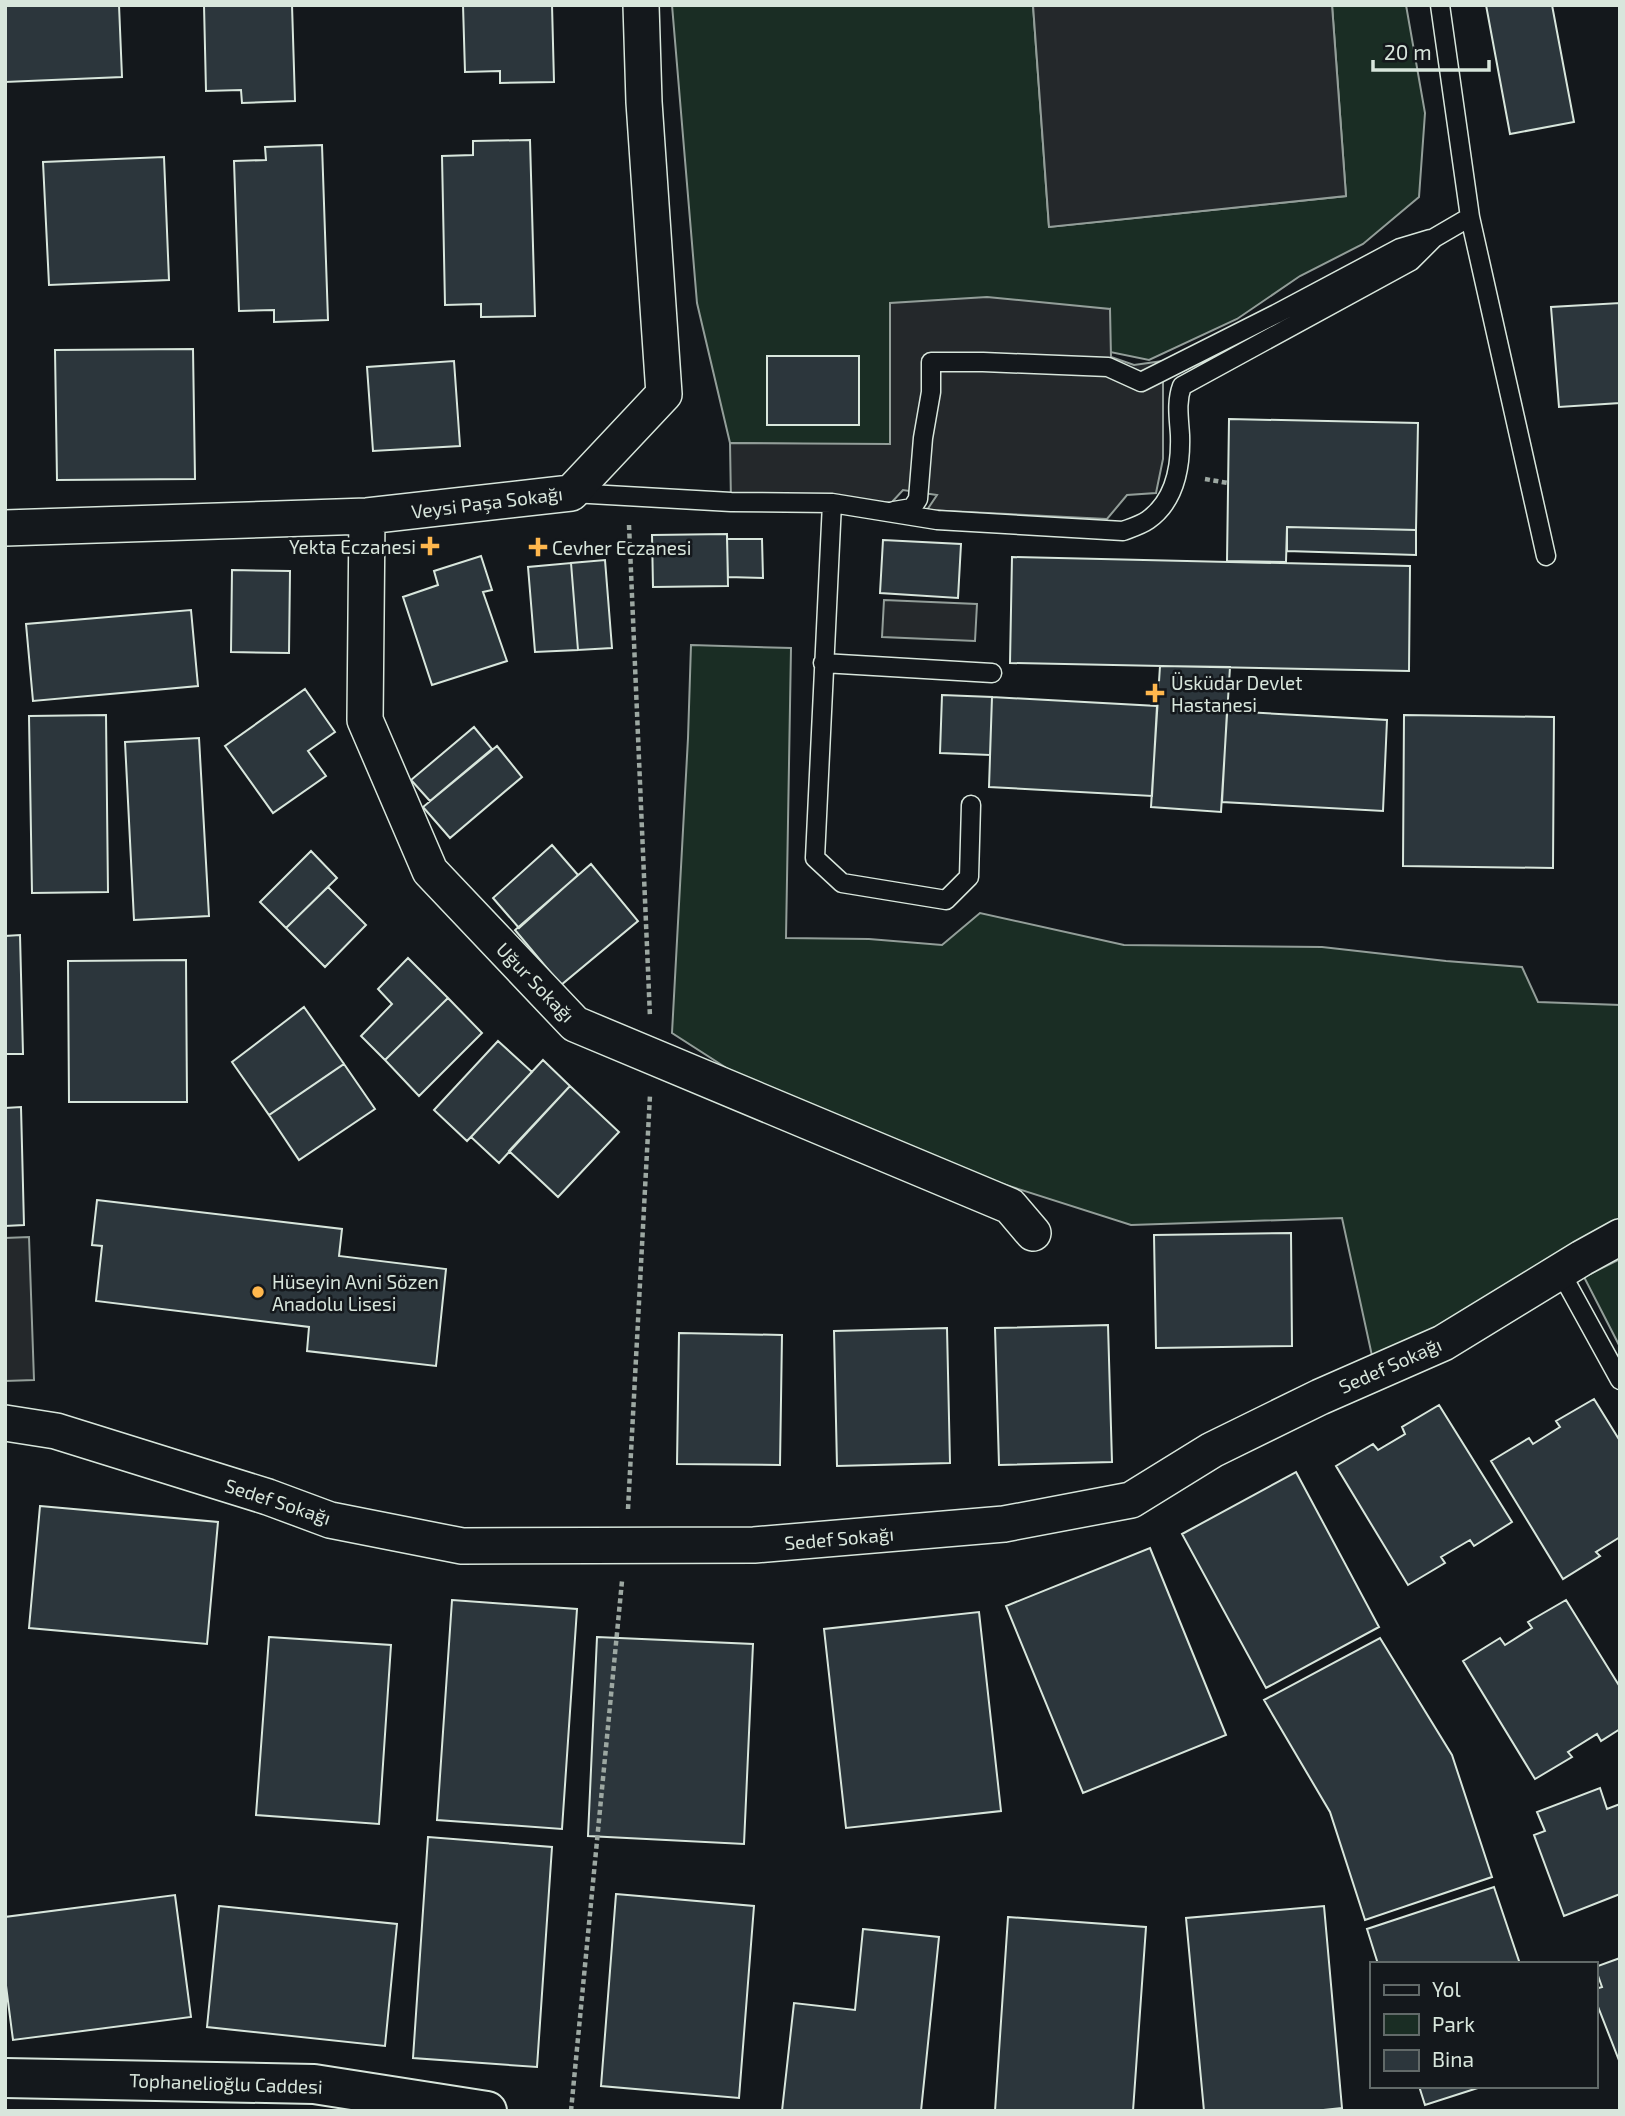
<svg xmlns="http://www.w3.org/2000/svg" width="1625" height="2116" viewBox="0 0 1625 2116" font-family="'Exo 2',sans-serif">
<rect width="100%" height="100%" fill="#14181c"/>
<path fill="#1a2d24" stroke="#939e99" stroke-width="2" d="M672,5H1033L1049,227L1346,196L1332,5H1406L1425,113L1419,197L1363,244L1300,276L1237,319L1149,360L1110,352V309L890,445L730,443L697,303Z
M691,645L791,648L786,938L869,939L942,945L980,913L1124,945L1322,947L1446,961L1522,967L1538,1002L1620,1005V1226L1374,1365L1342,1218L1131,1225L812,1123L672,1033L688,738Z
M1620,1259V1347L1584,1277Z"/>
<path fill="#24282b" stroke="#939e99" stroke-width="2" d="M1033,5H1332L1346,196L1049,227Z
M987,297L1110,309L1111,357L1134,365L1163,361V459L1156,493L1127,495L1107,519L927,510L937,495L903,490L892,502L879,503L731,502L730,443L890,444V303Z
M884,600L977,604L975,641L882,637Z
M29,1237L34,1380L5,1381V1238Z"/>
<path fill="#2c363c" stroke="#d8e6dc" stroke-width="2" d="M5,5H119L122,77L5,82Z
M204,5H292L295,101L242,103L241,90L206,91Z
M463,5H552L554,82L500,83V71L465,72Z
M1486,5H1552L1574,122L1510,134Z
M530,140L535,316L481,317V304L445,305L442,156L473,155V141Z
M322,145L328,320L274,322V310L239,311L234,161L266,160L265,147Z
M164,157L169,280L49,285L43,162Z
M1620,303V403L1559,407L1551,307Z
M193,349L195,479L57,480L55,350Z
M767,356H859V425H767Z
M454,361L460,446L373,451L367,367Z
M1229,419L1418,423L1416,530L1287,527L1286,562L1227,561Z
M1287,527L1416,530V555L1287,551Z
M727,534L728,586L653,587L652,535Z
M727,539H762L763,578L728,577Z
M883,540L961,544L958,598L880,593Z
M481,556L492,590L483,592L507,661L432,685L403,597L438,585L434,571Z
M1012,557L1410,566L1409,671L1010,663Z
M605,560L612,648L578,650L571,563Z
M571,563L578,650L535,652L528,567Z
M232,570L290,571L289,653L231,652Z
M191,610L198,686L33,701L26,624Z
M1160,666L1230,667L1221,812L1151,807Z
M305,689L335,732L308,751L326,776L273,813L225,746Z
M942,695L992,697L990,755L940,753Z
M992,697L1157,706L1152,796L989,787Z
M1227,711L1387,720L1383,811L1222,802Z
M106,715L108,892L32,893L29,716Z
M1404,715L1554,717L1553,868L1403,866Z
M474,727L492,749L430,801L411,780Z
M199,738L209,916L134,920L125,742Z
M497,746L522,777L450,838L423,807Z
M552,845L578,875L519,928L493,898Z
M311,851L337,878L286,928L260,902Z
M591,864L638,921L561,985L515,930Z
M328,887L366,925L325,967L286,928Z
M20,935L23,1054H5V936Z
M408,958L448,998L385,1060L361,1036L392,1004L378,989Z
M186,960L187,1102H69L68,961Z
M448,998L482,1033L419,1096L385,1060Z
M304,1007L344,1064L269,1115L232,1062Z
M498,1041L532,1072L467,1141L434,1110Z
M543,1060L570,1086L499,1163L471,1137Z
M344,1064L375,1109L299,1160L269,1115Z
M570,1086L619,1132L558,1197L509,1151Z
M21,1107L24,1225L5,1226V1108Z
M97,1200L342,1229L339,1256L446,1269L436,1366L307,1351L309,1327L96,1301L102,1246L92,1245Z
M1291,1233L1292,1346L1156,1348L1154,1235Z
M1108,1325L1112,1462L999,1465L995,1328Z
M947,1328L950,1463L837,1466L834,1331Z
M679,1333L782,1335L780,1465L677,1464Z
M1594,1399L1620,1441V1537L1596,1552L1600,1556L1563,1579L1491,1461L1529,1438L1533,1444L1560,1427L1556,1421Z
M1439,1405L1512,1522L1474,1546L1470,1540L1441,1557L1445,1563L1408,1585L1336,1466L1373,1444L1378,1450L1405,1434L1402,1427Z
M1296,1472L1379,1627L1266,1688L1182,1534Z
M40,1506L218,1522L207,1644L29,1628Z
M1150,1548L1226,1735L1083,1793L1006,1606Z
M452,1600L577,1609L562,1829L437,1820Z
M1566,1600L1620,1687V1729L1601,1741L1597,1734L1568,1752L1572,1757L1535,1779L1463,1661L1500,1638L1505,1645L1532,1628L1528,1622Z
M979,1612L1001,1811L846,1828L824,1629Z
M269,1637L391,1645L379,1824L256,1815Z
M597,1637L753,1644L744,1844L588,1836Z
M1380,1638L1452,1755L1492,1877L1365,1920L1330,1812L1264,1700Z
M1600,1788L1607,1809L1620,1804V1894L1564,1916L1534,1835L1545,1831L1537,1812Z
M428,1837L552,1847L537,2067L413,2058Z
M1494,1887L1520,1964H1378L1367,1929Z
M616,1894L754,1906L739,2098L601,2086Z
M175,1895L191,2017L13,2040L5,1978V1917Z
M219,1906L397,1924L385,2046L207,2027Z
M1324,1906L1342,2108L1314,2111H1204L1186,1918Z
M1008,1917L1146,1927L1133,2111H995Z
M863,1929L939,1937L921,2111H782L794,2003L855,2010Z
M1620,1958V2063L1595,1999V1989L1602,1987L1595,1967Z
M1419,2086H1484L1425,2105Z"/>
<g fill="none" stroke-linecap="round" stroke-linejoin="round">
<defs>
<path id="service" d="M1440,5L1470,217L1546,556
M572,493L731,502L832,503L937,520L1123,531C1131,528 1141,525 1148,520C1175,501 1181,466 1180,435C1179,418 1176,402 1182,386L1411,261L1434,238L1470,217
M832,503L815,858L842,883L946,900L969,877L971,805
M894,511L912,508L918,499L923,438L931,392V362H983L1108,367L1141,382L1276,314L1400,248L1430,239
M823,663L992,673
M1560,1271L1620,1380"/>
<path id="minor" d="M367,516L365,720L430,871L575,1024L1010,1206L1033,1233
M5,528L367,516L571,493L664,394L644,102L641,5
M5,1423L56,1431L268,1497L330,1520L462,1546L754,1545L1004,1524L1131,1500L1212,1450L1320,1397L1443,1343L1582,1258L1620,1237"/>
<path id="secondary" d="M5,2078L314,2084L487,2111"/>
</defs>
<use href="#service" stroke="#d8e6dc" stroke-width="21"/>
<use href="#minor" stroke="#d8e6dc" stroke-width="38"/>
<use href="#secondary" stroke="#d8e6dc" stroke-width="42"/>
<path stroke="#9da8a2" stroke-width="4.5" stroke-dasharray="5 3.5" stroke-linecap="butt" d="M1205,479L1228,483
M629,525L650,1017
M628,1509L650,1095
M571,2111L622,1581"/>
<use href="#service" stroke="#14181c" stroke-width="18"/>
<use href="#minor" stroke="#14181c" stroke-width="35"/>
<use href="#secondary" stroke="#14181c" stroke-width="38"/>
</g>
<g fill="#ffb74d" stroke="#14181c" stroke-width="2.5">
<path d="M426.5 535.5h7v7h7v7h-7v7h-7v-7h-7v-7h7z"/>
<path d="M534.5 536.5h7v7h7v7h-7v7h-7v-7h-7v-7h7z"/>
<path d="M1151.5 682.5h7v7h7v7h-7v7h-7v-7h-7v-7h7z"/>
<circle cx="258" cy="1292" r="7"/>
</g>
<g text-anchor="middle" dominant-baseline="central" stroke-width="5" stroke-linejoin="round" paint-order="stroke">
<g font-size="19" fill="#d8e6dc" stroke="#14181c">
<text transform="translate(487 502) rotate(-7)">Veysi Paşa Sokağı</text>
<text transform="translate(536 982) rotate(46)">Uğur Sokağı</text>
<text transform="translate(1390 1365) rotate(-24)">Sedef Sokağı</text>
<text transform="translate(278 1501) rotate(18)">Sedef Sokağı</text>
<text transform="translate(839 1538) rotate(-5)">Sedef Sokağı</text>
<text transform="translate(226 2083) rotate(2)">Tophanelioğlu Caddesi</text>
</g>
<g font-size="19" fill="#d8e6dc" stroke="#14181c" text-anchor="start">
<text x="416" y="546" text-anchor="end">Yekta Eczanesi</text>
<text x="552" y="547">Cevher Eczanesi</text>
<text x="1171" y="682">Üsküdar Devlet<tspan x="1171" dy="22">Hastanesi</tspan></text>
<text x="272" y="1281">Hüseyin Avni Sözen<tspan x="272" dy="22">Anadolu Lisesi</tspan></text>
</g>
</g>
<rect width="1625" height="2116" fill="none" stroke="#d8e6dc" stroke-width="14"/>
<rect x="1370" y="1962" width="228" height="126" fill="#14181c" stroke="#626a69" stroke-width="2"/>
<rect x="1384" y="1985" width="35" height="10" fill="#14181c" stroke="#626a69" stroke-width="2"/>
<text x="1432" y="1997" font-size="21" fill="#d8e6dc">Yol</text>
<rect x="1384" y="2014" width="35" height="21" fill="#1a2d24" stroke="#626a69" stroke-width="2"/>
<text x="1432" y="2032" font-size="21" fill="#d8e6dc">Park</text>
<rect x="1384" y="2050" width="35" height="21" fill="#2c363c" stroke="#626a69" stroke-width="2"/>
<text x="1432" y="2067" font-size="21" fill="#d8e6dc">Bina</text>
<path d="M1373 60v10h116v-10" fill="none" stroke="#d8e6dc" stroke-width="3.5"/>
<text x="1384" y="60" font-size="21" fill="#d8e6dc" stroke="#14181c" stroke-width="5" paint-order="stroke">20 m</text>
</svg>
